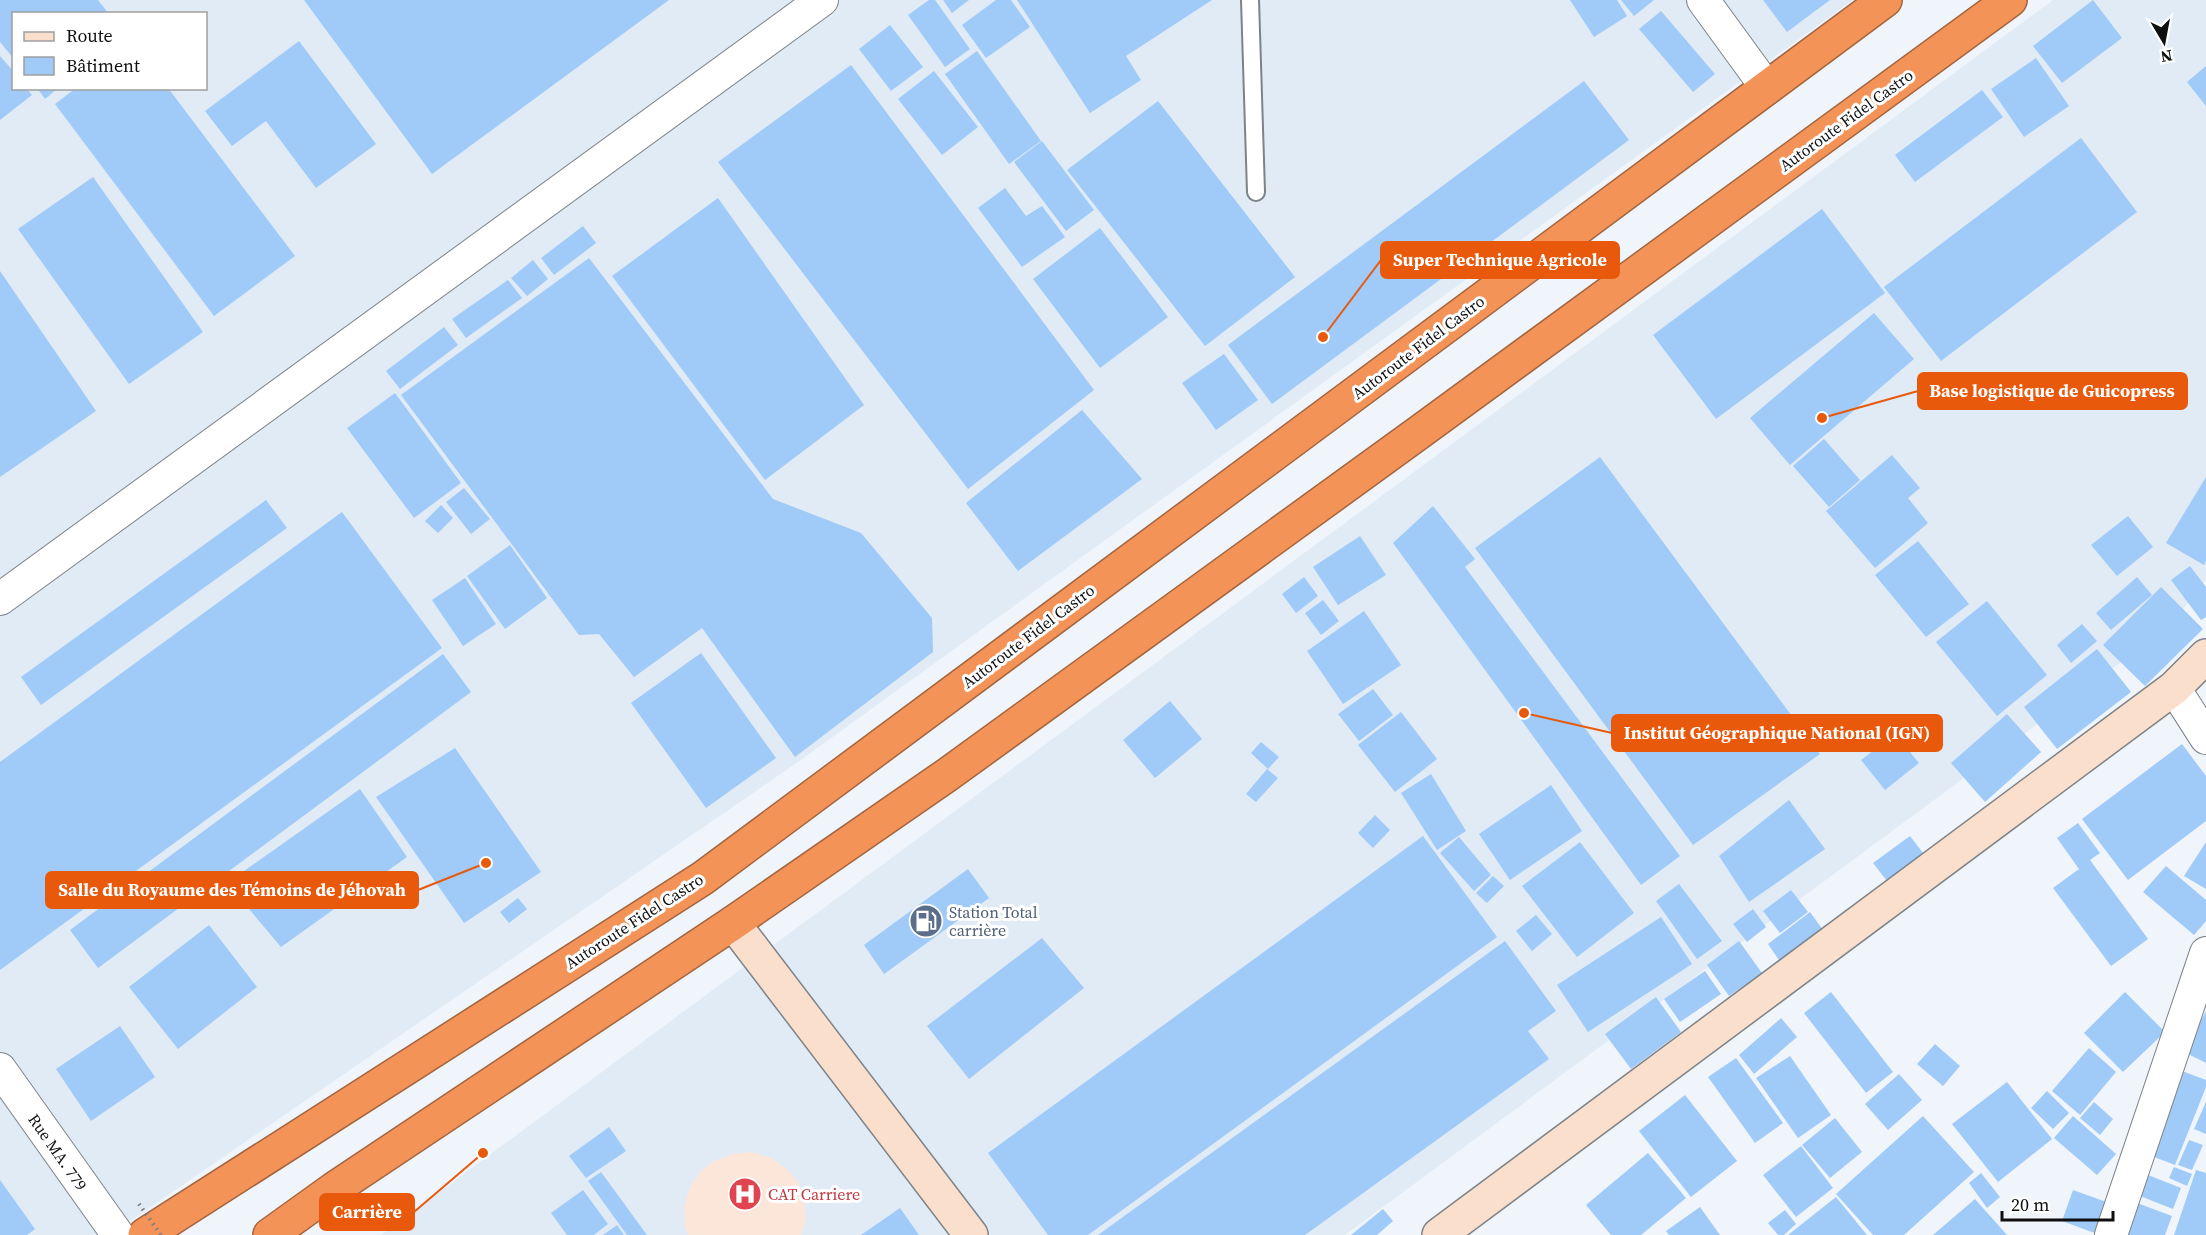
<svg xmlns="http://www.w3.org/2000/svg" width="2206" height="1235" viewBox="0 0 2206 1235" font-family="'Source Serif 4',serif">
<rect width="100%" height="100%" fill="#f0f5fb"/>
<path fill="#e0ebf6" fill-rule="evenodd" d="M0,0H1853L798,762L110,1235H0ZM14,14H206V88H14Z
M2053,0H2206V579L2170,626L1345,1235H381Z"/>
<path fill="#fce5d9" d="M751,1152L769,1157L786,1168L798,1182L804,1200L806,1219L801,1235H688L685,1227L684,1207L689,1189L699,1173L714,1161L732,1154Z"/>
<path fill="#a0caf8" d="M0,0H98L109,14H14V59L0,42Z
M304,0H669L432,174Z
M929,0H935L970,49L945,67L908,15Z
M943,0H969L952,13Z
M996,0H1011L1030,27L986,58L962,25Z
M1017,0H1212L1126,56L1141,80L1090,113Z
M1570,0H1617L1627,16L1594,37Z
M1621,0H1654L1634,16Z
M1763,0H1830L1787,32Z
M2093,0L2122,38L2062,83L2033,46Z
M1661,11L1715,74L1693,92L1639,29Z
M890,25L923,67L891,91L859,49Z
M299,41L376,144L316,188L266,121L232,146L205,111Z
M977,51L1041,141L1009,164L945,74Z
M0,56L14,72V88H26L32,95L0,120Z
M2036,58L2069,106L2024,137L1991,89Z
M851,65L1094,390L968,489L718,162Z
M2206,66V106L2187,82Z
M934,71L978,127L942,155L898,99Z
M1584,81L1629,140L1272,404L1228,345Z
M37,88H58L45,99Z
M76,88H168L295,256L214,316L55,104Z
M1982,90L2003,117L1915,182L1895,155Z
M1158,101L1295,277L1205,346L1067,170Z
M2081,138L2137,212L1941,361L1884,287Z
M1042,141L1094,210L1066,231L1014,162Z
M93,177L203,332L129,384L18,229Z
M1005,188L1026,216L1042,206L1065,237L1022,267L978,208Z
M718,198L864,405L765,480L612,276Z
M1822,209L1885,293L1716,419L1653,335Z
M583,226L596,243L554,275L541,258Z
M1100,228L1168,317L1100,368L1033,279Z
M589,258L773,499L861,533L932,618L933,652L795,757L702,628L634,677L599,634L579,635L401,395Z
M533,260L548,279L527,296L511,278Z
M0,271L96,411L0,477Z
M508,280L522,298L466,338L452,319Z
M1874,313L1914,359L1790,465L1750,418Z
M444,327L458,345L400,389L386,371Z
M1224,354L1258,400L1216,430L1182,383Z
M395,393L461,483L414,518L347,428Z
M1082,410L1142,479L1018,571L966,503Z
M1824,439L1860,480L1829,507L1793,466Z
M1892,455L1920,488L1908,498L1928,523L1875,568L1826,511Z
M1600,457L1820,754L1693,845L1475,548Z
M2206,477V561L2204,565L2166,543Z
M464,488L490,519L471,534L446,502Z
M266,500L287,528L41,705L21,677Z
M441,505L453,518L438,533L425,521Z
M1433,506L1475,559L1465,567L1680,856L1641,885L1393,543Z
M342,512L442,648L0,970V762Z
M2128,516L2153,547L2117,576L2091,545Z
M1360,536L1386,575L1338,605L1313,567Z
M1918,541L1969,604L1926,637L1875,575Z
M510,545L547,598L505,629L467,576Z
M2190,566L2206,587V617L2201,620L2171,580Z
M1304,577L1318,596L1296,613L1282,594Z
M2137,577L2152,595L2111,630L2096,613Z
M465,578L496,624L463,646L432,600Z
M2161,587L2203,629L2145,686L2103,645Z
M1323,600L1339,621L1321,635L1305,613Z
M1987,601L2047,675L1997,716L1936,642Z
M1364,611L1401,665L1343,704L1307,651Z
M2082,624L2097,641L2071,663L2057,645Z
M2097,649L2131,692L2057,749L2024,707Z
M701,653L776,758L706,808L631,703Z
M443,654L471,692L98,968L70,930Z
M1373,689L1393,715L1359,741L1338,714Z
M1170,701L1202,739L1155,778L1123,740Z
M1401,712L1437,759L1395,792L1358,745Z
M2007,714L2041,752L1985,802L1951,763Z
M1895,734L1919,763L1885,790L1861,760Z
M1261,742L1279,757L1268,769L1251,753Z
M2182,744L2206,776V821L2128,880L2082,819Z
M455,748L541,872L464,923L376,797Z
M1267,769L1278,778L1256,802L1246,794Z
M1431,774L1466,831L1437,850L1401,793Z
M1551,785L1582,831L1510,880L1479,834Z
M360,789L407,857L281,947L227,883Z
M1789,800L1825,849L1749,902L1719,856Z
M1375,815L1390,830L1373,848L1358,833Z
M2078,823L2100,853L2090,860L2148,939L2111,966L2053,888L2079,869L2057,838Z
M1423,836L1497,937L1088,1235H1048L988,1153Z
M1910,836L1923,853L1887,881L1873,863Z
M1459,837L1491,875L1474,891L1440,853Z
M1580,842L1634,913L1577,957L1522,886Z
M2206,842V889L2184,876Z
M2166,866L2206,900V921L2194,935L2143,892Z
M968,869L989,898L884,974L864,945Z
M1493,876L1504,886L1487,903L1476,893Z
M1679,884L1722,941L1697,959L1656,901Z
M1791,890L1808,912L1780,933L1763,911Z
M518,898L527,909L509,923L500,912Z
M1753,909L1766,927L1747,942L1733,924Z
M1810,912L1823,930L1781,963L1768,944Z
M1536,915L1552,934L1532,951L1516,931Z
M1661,917L1692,964L1588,1032L1557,985Z
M209,925L257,987L178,1049L129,987Z
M1042,938L1084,988L969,1079L927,1026Z
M1505,941L1556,1011L1528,1031L1549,1059L1305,1235H1098Z
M1739,941L1762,973L1729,996L1707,965Z
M1705,971L1721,994L1680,1022L1664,999Z
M1831,992L1893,1072L1866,1093L1804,1013Z
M2125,992L2165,1032L2123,1072L2084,1033Z
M1656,997L1681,1032L1631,1069L1605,1034Z
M2206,1011V1063L2184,1052Z
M1781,1018L1797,1037L1754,1074L1739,1055Z
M120,1026L155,1077L91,1121L56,1069Z
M1935,1044L1960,1066L1943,1086L1917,1064Z
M2089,1048L2116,1072L2080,1115L2052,1091Z
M1790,1056L1831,1115L1798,1138L1756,1078Z
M1736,1058L1783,1123L1755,1143L1708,1077Z
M2182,1071L2206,1080V1087L2175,1165L2149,1155Z
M1899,1074L1922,1100L1888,1130L1865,1104Z
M2007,1082L2052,1139L1998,1182L1952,1124Z
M2047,1091L2069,1113L2053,1129L2031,1108Z
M1685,1095L1737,1161L1691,1197L1639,1131Z
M2094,1102L2113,1119L2100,1135L2080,1118Z
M2206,1102V1134L2194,1129Z
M1923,1116L1974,1172L1904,1235H1873L1836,1194Z
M2073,1116L2116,1154L2097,1175L2054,1138Z
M1835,1118L1862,1152L1830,1178L1802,1145Z
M609,1127L626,1151L586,1178L569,1156Z
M2189,1140L2203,1145L2192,1170L2178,1165Z
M1801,1146L1833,1188L1796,1217L1763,1175Z
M1648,1153L1686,1198L1641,1235H1611L1586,1205Z
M2174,1167L2192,1174L2187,1186L2169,1178Z
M2196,1170L2206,1173V1235H2174Z
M601,1172L647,1235H627L588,1181Z
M1981,1173L2000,1197L1987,1208L1969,1183Z
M2148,1175L2181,1188L2173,1209L2140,1196Z
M0,1180L35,1229L27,1235H0Z
M583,1190L608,1224L594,1235H567L551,1213Z
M2073,1190L2112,1204L2100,1235L2062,1221Z
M1836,1197L1867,1235H1788Z
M1975,1199L2007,1235H1933Z
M2137,1203L2172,1216L2165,1235H2125Z
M1700,1207L1720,1235H1669L1666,1231Z
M900,1208L919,1235H861Z
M1383,1209L1393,1221L1377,1235H1351Z
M1785,1210L1796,1224L1784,1235H1778L1768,1223Z
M617,1225L624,1235H603Z"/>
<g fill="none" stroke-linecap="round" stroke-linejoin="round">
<defs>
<path id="lane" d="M1250,0L1256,192"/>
<path id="street" d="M1703,0L1767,88
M0,599L822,0
M2174,688L2206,738
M0,1069L118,1235
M2111,1235L2206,953"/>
<path id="secondary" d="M733,923L971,1235
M1439,1235L2174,688L2206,656"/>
<path id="highway" d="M145,1235L703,878L1885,0
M270,1235L334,1189L733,923L947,775L1421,431L2010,0"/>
</defs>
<use href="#lane" stroke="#7e8388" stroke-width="20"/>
<use href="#street" stroke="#7e8388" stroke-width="34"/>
<use href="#secondary" stroke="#7e8388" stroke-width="36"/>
<use href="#highway" stroke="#a3653f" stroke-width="36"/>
<use href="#lane" stroke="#fff" stroke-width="16"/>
<use href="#street" stroke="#fff" stroke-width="32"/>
<use href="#secondary" stroke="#fbdfcd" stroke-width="33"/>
<use href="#highway" stroke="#f39358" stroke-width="33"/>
<path stroke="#7b7e82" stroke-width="4" stroke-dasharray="1.5 4.5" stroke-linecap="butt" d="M139,1204L161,1235"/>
</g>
<defs>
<symbol id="fuel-disc" viewBox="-11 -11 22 22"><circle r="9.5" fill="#5c6f8a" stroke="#fff"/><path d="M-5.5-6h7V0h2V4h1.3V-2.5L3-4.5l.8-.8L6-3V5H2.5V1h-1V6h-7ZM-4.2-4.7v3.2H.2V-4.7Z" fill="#fff"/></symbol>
<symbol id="hospital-disc" viewBox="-11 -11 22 22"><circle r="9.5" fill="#e0444e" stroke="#fff"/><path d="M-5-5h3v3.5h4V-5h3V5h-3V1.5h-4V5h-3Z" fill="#fff"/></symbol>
</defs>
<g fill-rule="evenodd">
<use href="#fuel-disc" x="907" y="902" width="38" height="38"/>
<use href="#hospital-disc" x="726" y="1175" width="38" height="38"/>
</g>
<g text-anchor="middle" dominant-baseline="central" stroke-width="6" stroke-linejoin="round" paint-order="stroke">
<g font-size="16" fill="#0e0f11" stroke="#fff">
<text transform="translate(1846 120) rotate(-36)">Autoroute Fidel Castro</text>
<text transform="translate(1418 347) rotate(-37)">Autoroute Fidel Castro</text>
<text transform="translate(1028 636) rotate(-37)">Autoroute Fidel Castro</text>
<text transform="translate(634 921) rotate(-33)">Autoroute Fidel Castro</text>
<text transform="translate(58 1152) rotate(55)">Rue MA. 779</text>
</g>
<g font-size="16" fill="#4e5e75" stroke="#fff" text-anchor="start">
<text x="949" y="912">Station Total<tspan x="949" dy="18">carrière</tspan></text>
</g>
<g font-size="16" fill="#be3a42" stroke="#fff" text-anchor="start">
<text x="768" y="1194">CAT Carriere</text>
</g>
</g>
<path fill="none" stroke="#e8590c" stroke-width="2" d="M1323 337L1381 260M1822 418L1918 391M1524 713L1612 733M486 863L418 890M483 1153L414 1212"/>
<g fill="#e8590c" stroke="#fff" stroke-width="2">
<circle cx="1323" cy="337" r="6"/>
<circle cx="1822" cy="418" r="6"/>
<circle cx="1524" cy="713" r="6"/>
<circle cx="486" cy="863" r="6"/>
<circle cx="483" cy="1153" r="6"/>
</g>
<g fill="#e8590c" stroke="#e8590c" stroke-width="2">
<rect x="1381" y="242" width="238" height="36" rx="6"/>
<rect x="1918" y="373" width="269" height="36" rx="6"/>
<rect x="1612" y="715" width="330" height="36" rx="6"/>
<rect x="46" y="872" width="372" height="36" rx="6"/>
<rect x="320" y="1194" width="94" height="36" rx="6"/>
</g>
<g font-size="18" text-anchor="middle" font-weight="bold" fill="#fff">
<text x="1500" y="266">Super Technique Agricole</text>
<text x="2052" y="397">Base logistique de Guicopress</text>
<text x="1777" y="739">Institut Géographique National (IGN)</text>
<text x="232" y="896">Salle du Royaume des Témoins de Jéhovah</text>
<text x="367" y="1218">Carrière</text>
</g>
<rect x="12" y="12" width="195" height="78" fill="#ffffff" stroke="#9f9fa0" stroke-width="1.5"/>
<rect x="24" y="32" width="30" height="9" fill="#fbdfcd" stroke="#9f9fa0" stroke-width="1.5"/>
<text x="66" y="42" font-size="18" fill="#0e0f11">Route</text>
<rect x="24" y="57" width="30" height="18" fill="#a0caf8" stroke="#9f9fa0" stroke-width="1.5"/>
<text x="66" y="72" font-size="18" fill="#0e0f11">Bâtiment</text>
<g transform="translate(2164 42) rotate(170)" stroke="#ffffff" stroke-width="4.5" paint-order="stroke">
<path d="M0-4.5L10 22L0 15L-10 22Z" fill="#0e0f11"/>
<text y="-9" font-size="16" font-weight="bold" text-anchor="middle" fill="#0e0f11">N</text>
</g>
<path d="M2002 1211v9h111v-9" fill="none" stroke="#0e0f11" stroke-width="3"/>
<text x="2011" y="1211" font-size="18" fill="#0e0f11" stroke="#ffffff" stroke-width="4.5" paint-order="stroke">20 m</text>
</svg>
